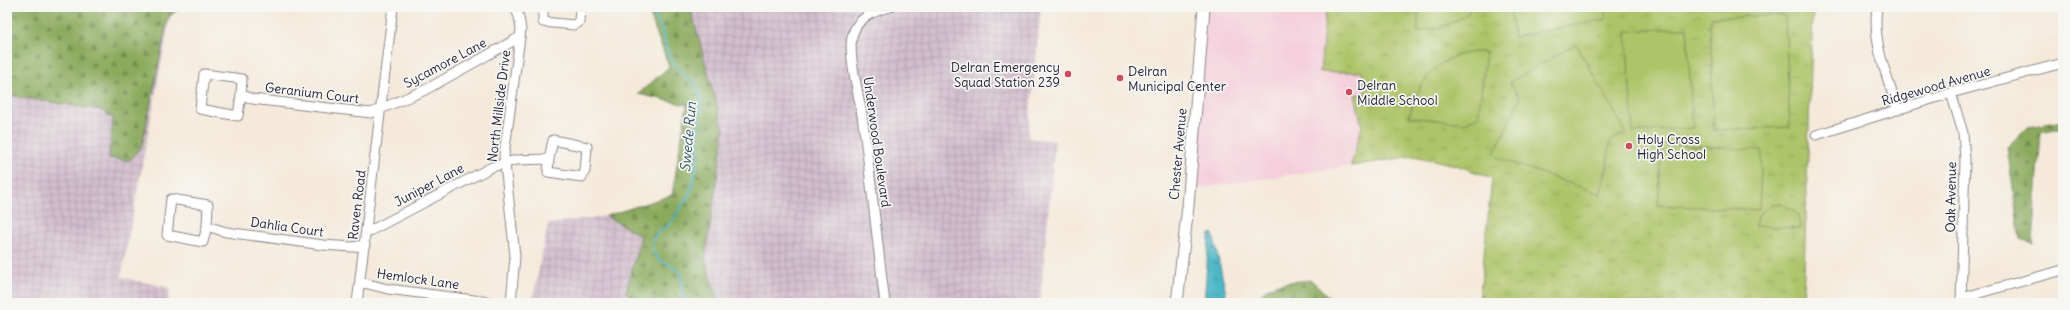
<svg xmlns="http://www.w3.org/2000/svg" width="2070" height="310" viewBox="0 0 2070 310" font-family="Delius,sans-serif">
<defs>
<pattern id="industrial-grid" width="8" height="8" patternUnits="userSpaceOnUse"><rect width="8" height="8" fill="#d1bdcc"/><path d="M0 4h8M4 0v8" fill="none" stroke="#b3a2b0"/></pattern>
<pattern id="grass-tufts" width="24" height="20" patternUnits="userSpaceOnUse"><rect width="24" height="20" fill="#aec468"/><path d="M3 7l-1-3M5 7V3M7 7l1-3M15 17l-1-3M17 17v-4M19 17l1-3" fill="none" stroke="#95a85b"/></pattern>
<pattern id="forest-firs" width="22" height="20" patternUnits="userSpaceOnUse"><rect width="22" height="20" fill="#8aaa5c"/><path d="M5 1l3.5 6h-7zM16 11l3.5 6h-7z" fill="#708a4d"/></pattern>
<pattern id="water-ripples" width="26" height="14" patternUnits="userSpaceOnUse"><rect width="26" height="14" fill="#4bb7c7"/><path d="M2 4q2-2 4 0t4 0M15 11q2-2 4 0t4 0" fill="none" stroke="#3e94a3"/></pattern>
</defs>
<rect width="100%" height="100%" fill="#f6f6f2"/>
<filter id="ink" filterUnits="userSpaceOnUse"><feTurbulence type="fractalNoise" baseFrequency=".025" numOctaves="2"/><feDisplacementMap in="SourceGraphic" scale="8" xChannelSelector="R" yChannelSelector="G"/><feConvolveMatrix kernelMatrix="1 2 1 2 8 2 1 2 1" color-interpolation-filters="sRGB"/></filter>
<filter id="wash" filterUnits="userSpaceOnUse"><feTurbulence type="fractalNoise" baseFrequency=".012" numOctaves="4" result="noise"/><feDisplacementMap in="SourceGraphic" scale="16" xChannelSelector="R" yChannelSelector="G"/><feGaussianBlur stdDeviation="0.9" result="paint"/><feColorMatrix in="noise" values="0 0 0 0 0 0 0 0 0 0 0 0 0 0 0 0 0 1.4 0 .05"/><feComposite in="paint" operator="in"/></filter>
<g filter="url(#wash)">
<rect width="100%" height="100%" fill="#f5eada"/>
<path fill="#f5cfdb" d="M1207,7H1808L1479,303L1492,178L1456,165L1414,156L1189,190Z"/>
<path fill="url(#industrial-grid)" d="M7,7H172L121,277L170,288L168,303H7Z
M690,7H1041L1028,138L1055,141L1040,303H719L705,259L724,131Z
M606,216L641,236L626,291L636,303H532L548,224Z"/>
<path fill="url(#grass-tufts)" stroke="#687352" d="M1326,7H1813L1803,303H1479L1492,178L1456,165L1414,156L1351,166L1362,126L1355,95L1366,92L1362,72H1320Z"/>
<path fill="url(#forest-firs)" stroke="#56664c" d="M7,7H181L168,18L142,146L129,161L109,158L113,118L101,110L7,95Z
M647,7H690L724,131L705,259L719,303H636L626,292L641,236L606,216L672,195L687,105L638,94L669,67Z
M2063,121V129H2055L2041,132L2033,243L2020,239L2007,147L2027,127Z
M1311,280L1329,297L1324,303H1258C1261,281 1293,282 1311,280Z"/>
<path fill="#aec468" stroke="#687352" d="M1418,7H1472L1464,17L1441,27L1418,32Z
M1510,7H1604L1606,19L1514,37Z
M1785,15L1790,127L1714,130L1710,18Z
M1687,28L1693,128L1633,132L1626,31Z
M1576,44L1626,132L1610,141L1607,168L1600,194L1499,158L1494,153L1520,99L1510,82L1536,67L1538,63L1542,64Z
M1486,52L1478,117L1464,123L1409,117C1417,88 1431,62 1462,54C1469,52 1478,52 1486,52Z
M1662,144L1762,150L1759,210L1658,205Z
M1779,204C1792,207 1799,214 1801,228L1755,226C1757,213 1765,206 1779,204Z"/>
<path fill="url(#water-ripples)" stroke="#366c81" d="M1211,233L1213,234L1228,303H1204L1209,237Z"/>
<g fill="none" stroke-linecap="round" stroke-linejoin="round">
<path stroke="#4bb7c7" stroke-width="2" d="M650,7L662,30L668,55L679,71L697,86L701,99L698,140V157L693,183L689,195L670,224L657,233L651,244C652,262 671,263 681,273L682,292L687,303"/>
</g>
</g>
<g filter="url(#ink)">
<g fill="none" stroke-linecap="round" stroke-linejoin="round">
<defs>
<path id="minor" d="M543,7V22L574,25L579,22L580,7
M1877,7C1872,43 1887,76 1898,110
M1951,93L1963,133L1965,159L1961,303
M241,94L238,116L200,109L204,74L242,79L241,94L252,99L371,113L425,90L520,37
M1816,135L1951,93L2063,63
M553,140L587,147L585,171L582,177L548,172L549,159Z
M171,199L208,205L207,226L203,242L167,235Z
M207,226L226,232L323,245L352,247L365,245
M366,233L492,167L516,160L549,159
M360,282L388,289L497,303
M1961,298L2063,270
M357,303L393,7
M511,303L515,256L504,155L521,30L519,17L515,7
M885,303C877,240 871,178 862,115C859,95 848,56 852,37C856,18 873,11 890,7"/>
<path id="tertiary" d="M1177,303L1188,206L1204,7"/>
</defs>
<use href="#minor" stroke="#8c868a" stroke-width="11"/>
<use href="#tertiary" stroke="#8c868a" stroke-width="13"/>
<use href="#minor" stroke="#fff" stroke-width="9"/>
<use href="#tertiary" stroke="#fff" stroke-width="11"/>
</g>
</g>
<g fill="#d1495b" stroke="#f6f6f2" stroke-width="1.5">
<circle cx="1068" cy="74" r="4"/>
<circle cx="1120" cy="78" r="4"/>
<circle cx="1349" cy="92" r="4"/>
<circle cx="1629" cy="146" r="4"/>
</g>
<g text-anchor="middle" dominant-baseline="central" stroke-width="3.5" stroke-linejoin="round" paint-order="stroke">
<g font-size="13" fill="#22223b" stroke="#f6f6f2">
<text transform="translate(445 63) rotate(-28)">Sycamore Lane</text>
<text transform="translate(1936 86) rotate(-16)">Ridgewood Avenue</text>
<text transform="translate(312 93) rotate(7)">Geranium Court</text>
<text transform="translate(499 106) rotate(-83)">North Millside Drive</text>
<text transform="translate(877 142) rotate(82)">Underwood Boulevard</text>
<text transform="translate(1178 154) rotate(-85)">Chester Avenue</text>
<text transform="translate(429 185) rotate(-28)">Juniper Lane</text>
<text transform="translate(1951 197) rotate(-89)">Oak Avenue</text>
<text transform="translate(357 205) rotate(-83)">Raven Road</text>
<text transform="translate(287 227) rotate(8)">Dahlia Court</text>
<text transform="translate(418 279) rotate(8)">Hemlock Lane</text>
</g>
<g font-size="13" fill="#22223b" stroke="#f6f6f2" text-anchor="start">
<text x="1060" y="67" text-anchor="end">Delran Emergency<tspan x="1060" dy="15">Squad Station 239</tspan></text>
<text x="1128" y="71">Delran<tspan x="1128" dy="15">Municipal Center</tspan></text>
<text x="1357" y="85">Delran<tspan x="1357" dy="15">Middle School</tspan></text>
<text x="1637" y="139">Holy Cross<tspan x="1637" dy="15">High School</tspan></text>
</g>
<g font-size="14" font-style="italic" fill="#30566c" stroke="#f6f6f2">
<text transform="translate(688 137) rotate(-85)">Swede Run</text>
</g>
</g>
<rect width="2070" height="310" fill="none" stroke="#f6f6f2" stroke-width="24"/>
</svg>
